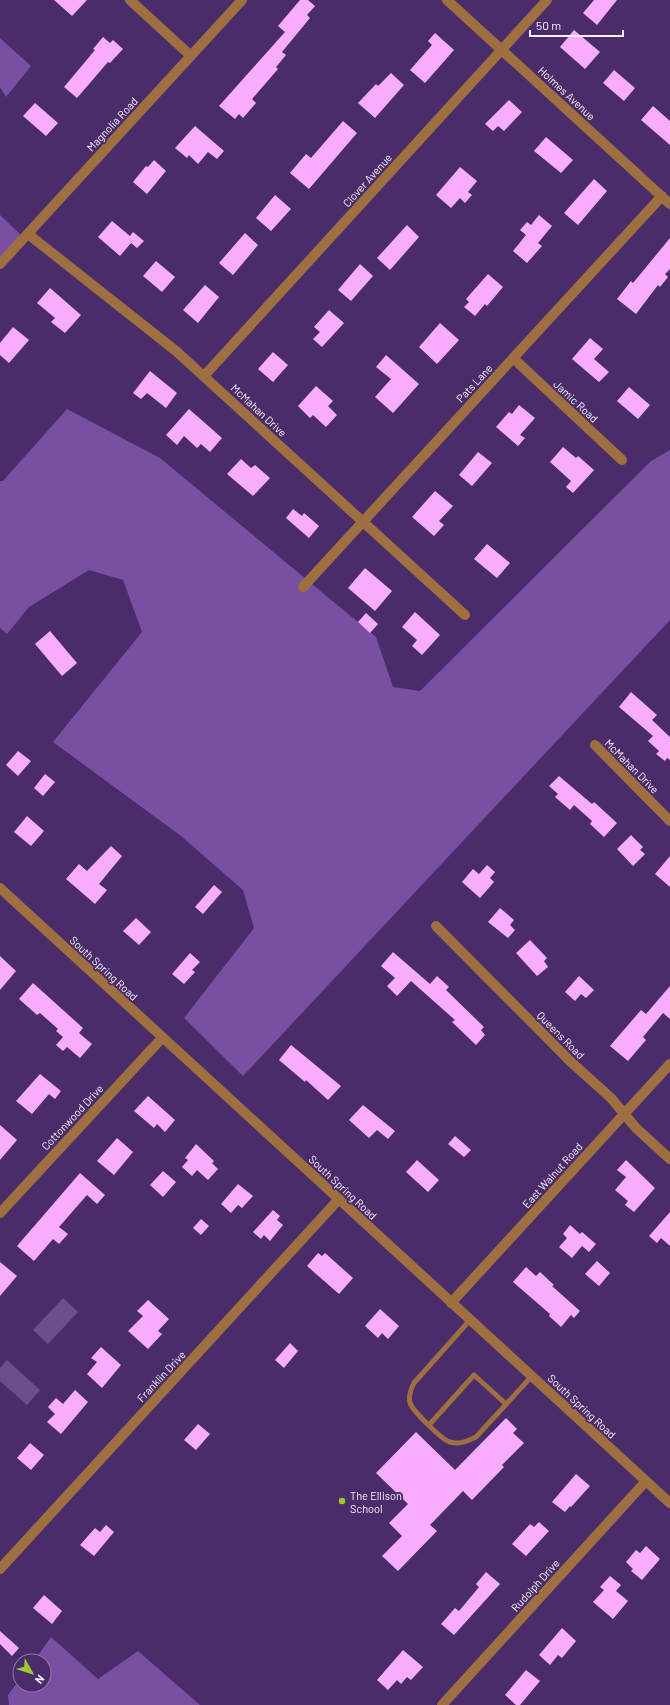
<svg xmlns="http://www.w3.org/2000/svg" width="670" height="1705" viewBox="0 0 670 1705" font-family="Barlow,sans-serif">
<rect width="100%" height="100%" fill="#4b2c6a"/>
<path fill="#6b4e8c" d="M63,1298L78,1312L48,1344L33,1330Z
M7,1360L40,1390L27,1405L0,1381V1368Z"/>
<path fill="#784fa3" d="M0,38L31,66L6,97L0,87Z
M0,215L24,238L0,264Z
M67,409L160,458L376,637L393,687L420,691L651,461L670,450V620L243,1076L184,1018L254,928L243,890L181,836L53,742L142,632L123,580L89,570L29,607L7,634L0,628V481H3Z
M51,1637L98,1679L138,1651L200,1705H9L8,1695L20,1679V1685H44V1661H34Z"/>
<path fill="#f7adfc" d="M54,0H87L72,16Z
M300,0H308L315,6L307,15L310,18L282,52L286,55L276,67L278,69L252,99L256,103L243,118L239,114L235,119L219,106L285,32L278,26Z
M594,0H617L597,25L583,13Z
M574,30L600,52L585,69L560,47Z
M435,33L454,50L425,83L410,70L432,45L428,41Z
M103,37L110,43L113,40L123,49L110,63L108,62L77,98L64,87L95,50L93,49Z
M614,70L635,88L624,101L603,83Z
M391,73L404,85L375,118L358,103L376,84L378,86Z
M509,100L522,112L504,131L498,126L493,131L485,124Z
M35,103L58,123L46,136L23,116Z
M653,106L670,121V145L641,120Z
M343,121L357,133L309,189L290,173L306,154L311,158Z
M195,126L224,151L217,159L208,152L198,164L189,155L187,158L175,148Z
M546,137L573,160L561,173L534,151Z
M154,160L166,171L147,194L133,182L146,166L148,167Z
M460,167L477,181L468,192L472,195L465,203L460,198L451,208L436,195Z
M594,179L607,191L578,225L564,213Z
M275,195L291,209L271,231L256,218Z
M539,215L552,226L538,243L542,246L527,263L513,251L526,235L520,230L527,222L531,225Z
M112,221L130,236L133,232L144,241L137,248L131,243L120,256L98,237Z
M407,225L419,237L390,270L377,258Z
M245,233L258,245L233,275L219,263Z
M670,238V269L665,274L668,277L660,287L658,285L636,314L617,299L631,281L633,283Z
M156,261L175,277L162,292L143,276Z
M360,264L373,276L351,301L338,290Z
M488,274L503,287L487,306L485,304L475,316L464,307L469,302L466,299Z
M205,285L219,297L198,323L183,310Z
M50,288L81,315L65,333L51,322L55,318L37,303Z
M329,310L344,323L322,347L313,339L320,332L314,327Z
M440,323L459,340L437,364L419,347Z
M13,327L29,340L9,363L0,355V343Z
M590,338L603,349L594,359L609,372L599,382L572,359Z
M273,352L288,365L273,382L258,369Z
M386,355L419,384L393,413L375,397L391,379L376,367Z
M150,371L177,393L166,408L147,393L141,399L133,393Z
M316,386L333,401L328,406L337,415L326,427L313,415L310,418L298,406Z
M629,387L650,405L638,419L617,401Z
M519,405L535,418L520,435L525,438L518,446L496,427L509,412L512,414Z
M189,409L222,438L210,452L201,444L197,448L184,436L177,445L166,435Z
M563,447L576,458L578,456L594,470L573,493L566,487L571,481L550,462Z
M478,452L492,463L472,486L459,475Z
M241,459L251,468L255,465L270,478L253,496L227,474Z
M435,491L453,506L439,521L444,525L434,536L412,517Z
M293,509L302,516L304,513L319,526L309,538L286,518Z
M487,544L510,563L497,578L474,559Z
M365,568L392,591L375,611L348,588Z
M415,612L440,635L422,655L412,646L417,640L402,627Z
M366,613L378,624L370,633L358,622Z
M50,631L77,663L62,676L35,644Z
M631,692L657,715L652,720L670,737V760L667,758L665,761L656,754L659,751L648,741L653,736L619,707Z
M18,751L31,761L18,776L6,765Z
M45,774L55,782L43,796L34,788Z
M559,776L592,804L594,802L617,823L604,837L590,824L592,821L574,805L570,810L555,797L558,794L549,786Z
M27,816L44,831L31,846L14,832Z
M631,835L643,847L640,850L645,854L633,866L617,849Z
M111,846L122,856L99,884L107,890L95,904L66,879L79,864L87,871Z
M670,856V887L655,874Z
M487,865L495,872L490,878L494,882L480,898L462,882L473,869L479,874Z
M214,885L222,892L203,914L195,907Z
M500,908L514,920L510,925L515,930L508,938L488,922Z
M136,918L151,932L139,945L123,931Z
M530,940L547,958L544,961L548,967L537,976L516,953Z
M393,952L430,984L437,976L449,987L446,990L484,1027L481,1030L485,1035L476,1045L452,1022L455,1020L411,981L397,996L387,986L395,978L381,966Z
M190,953L200,962L192,970L195,972L184,984L172,974Z
M0,956L16,971L0,990Z
M579,976L594,990L586,998L581,994L575,1001L565,992Z
M33,983L83,1028L79,1033L92,1044L80,1058L67,1047L63,1051L56,1045L63,1037L56,1031L58,1029L40,1013L37,1015L19,999Z
M670,986V1019L663,1013L643,1037L646,1040L628,1061L610,1046L641,1010L646,1014Z
M291,1045L341,1086L328,1100L306,1080L305,1082L279,1060Z
M40,1074L61,1091L55,1099L49,1094L32,1114L16,1101Z
M148,1096L175,1120L165,1132L157,1124L154,1128L134,1111Z
M363,1105L395,1131L388,1139L377,1130L369,1138L349,1120Z
M0,1125L17,1140L0,1160Z
M455,1136L471,1150L464,1157L448,1144Z
M117,1138L133,1152L114,1175L97,1161Z
M196,1144L214,1161L212,1163L218,1169L208,1180L197,1170L192,1176L182,1167L188,1160L185,1158Z
M417,1160L439,1180L428,1192L406,1172Z
M626,1160L655,1188L634,1212L625,1205L628,1201L615,1190L626,1177L617,1170Z
M163,1171L176,1182L163,1197L150,1185Z
M80,1173L105,1195L97,1204L87,1195L59,1227L68,1234L59,1244L53,1239L34,1261L17,1246Z
M238,1184L253,1196L242,1208L238,1205L231,1213L221,1204Z
M273,1210L280,1216L277,1220L283,1225L270,1241L264,1235L261,1239L253,1232Z
M670,1212V1246L661,1238L657,1243L649,1236Z
M201,1219L209,1226L201,1235L193,1228Z
M570,1225L580,1234L582,1232L596,1244L589,1252L582,1246L572,1258L559,1247L567,1238L563,1234Z
M318,1253L322,1256L325,1253L353,1278L339,1294L307,1266Z
M597,1261L610,1273L599,1286L585,1274Z
M0,1262L17,1276L0,1296Z
M526,1267L536,1276L540,1272L554,1285L552,1286L580,1311L574,1318L571,1315L561,1327L549,1316L550,1314L513,1282Z
M148,1300L169,1319L158,1331L162,1334L148,1349L128,1331L143,1316L137,1311Z
M380,1309L399,1326L388,1339L382,1333L378,1338L365,1326Z
M290,1343L298,1351L284,1368L275,1360Z
M101,1347L121,1365L102,1388L87,1374L97,1362L91,1358Z
M75,1390L88,1402L61,1434L47,1422L55,1414L48,1407L56,1398L63,1404Z
M506,1418L517,1429L513,1433L524,1443L502,1465L504,1467L472,1500L463,1491L430,1525L437,1531L398,1571L382,1556L402,1536L389,1523L408,1504L376,1473L416,1432L455,1470Z
M198,1424L210,1434L196,1450L184,1440Z
M30,1443L44,1455L31,1470L17,1458Z
M576,1474L590,1486L571,1507L570,1506L565,1512L552,1502Z
M539,1522L549,1531L526,1556L512,1544L530,1524L534,1527Z
M106,1525L114,1532L94,1556L80,1545L95,1528L100,1532Z
M646,1546L660,1559L642,1580L631,1571L633,1569L626,1562L636,1550L640,1553Z
M486,1572L500,1584L454,1635L441,1624L455,1608L459,1611L479,1587L476,1584Z
M610,1576L621,1585L616,1591L628,1601L613,1619L593,1602L604,1590L600,1587Z
M44,1595L62,1611L52,1624L33,1608Z
M562,1628L576,1641L562,1658L558,1655L550,1665L539,1655Z
M0,1631L19,1648L12,1656L0,1644Z
M403,1650L423,1667L411,1680L407,1677L401,1684L397,1680L388,1690L377,1680Z
M526,1670L540,1681L520,1705H516L505,1695Z"/>
<g fill="none" stroke-linecap="round" stroke-linejoin="round">
<path stroke="#9e6f41" stroke-width="5" d="M470,1320L414,1383C411,1389 408,1396 410,1403C413,1411 442,1440 450,1442C460,1445 467,1441 476,1437L532,1376
M429,1425L474,1375L506,1404"/>
<path stroke="#9e6f41" stroke-width="10" d="M130,0L191,56
M447,0L670,204
M28,234L176,351L465,615
M0,264L242,0
M513,358L622,460
M204,376L547,0
M303,587L662,196
M595,745L670,821
M0,888L670,1503
M436,926L571,1062L611,1098L636,1128L670,1159
M0,1213L162,1038
M451,1303L670,1064
M0,1569L339,1199
M442,1705L646,1481"/>
</g>
<circle fill="#9eca2e" stroke="#4b2c6a" stroke-width="1.5" cx="342" cy="1501" r="4"/>
<g text-anchor="middle" dominant-baseline="central" stroke-width="4" stroke-linejoin="round" paint-order="stroke">
<g font-size="11" fill="#f5f2fa" stroke="#4b2c6a">
<text transform="translate(567 93) rotate(43)">Holmes Avenue</text>
<text transform="translate(112 124) rotate(-47)">Magnolia Road</text>
<text transform="translate(367 180) rotate(-48)">Clover Avenue</text>
<text transform="translate(474 383) rotate(-47)">Pats Lane</text>
<text transform="translate(576 401) rotate(43)">Jamic Road</text>
<text transform="translate(259 410) rotate(43)">McMahan Drive</text>
<text transform="translate(632 766) rotate(45)">McMahan Drive</text>
<text transform="translate(104 968) rotate(43)">South Spring Road</text>
<text transform="translate(561 1035) rotate(45)">Queens Road</text>
<text transform="translate(72 1117) rotate(-47)">Cottonwood Drive</text>
<text transform="translate(552 1175) rotate(-48)">East Walnut Road</text>
<text transform="translate(343 1187) rotate(43)">South Spring Road</text>
<text transform="translate(161 1376) rotate(-47)">Franklin Drive</text>
<text transform="translate(582 1406) rotate(43)">South Spring Road</text>
<text transform="translate(535 1585) rotate(-48)">Rudolph Drive</text>
</g>
<g font-size="11" fill="#f5f2fa" stroke="#4b2c6a" text-anchor="start">
<text x="350" y="1495">The Ellison<tspan x="350" dy="13">School</tspan></text>
</g>
</g>
<g transform="translate(32 1673) rotate(129)"><circle r="19" fill="#4b2c6a" stroke="#8f7ba4"/>
<path d="M0-3L7 15L0 10L-7 15Z" fill="#9eca2e"/>
<text y="-6" font-size="11" font-weight="bold" text-anchor="middle" fill="#f5f2fa">N</text>
</g>
<path d="M530 30v6h93v-6" fill="none" stroke="#f5f2fa" stroke-width="2"/>
<text x="536" y="30" font-size="12" fill="#f5f2fa" stroke="#4b2c6a" stroke-width="3" paint-order="stroke">50 m</text>
</svg>
